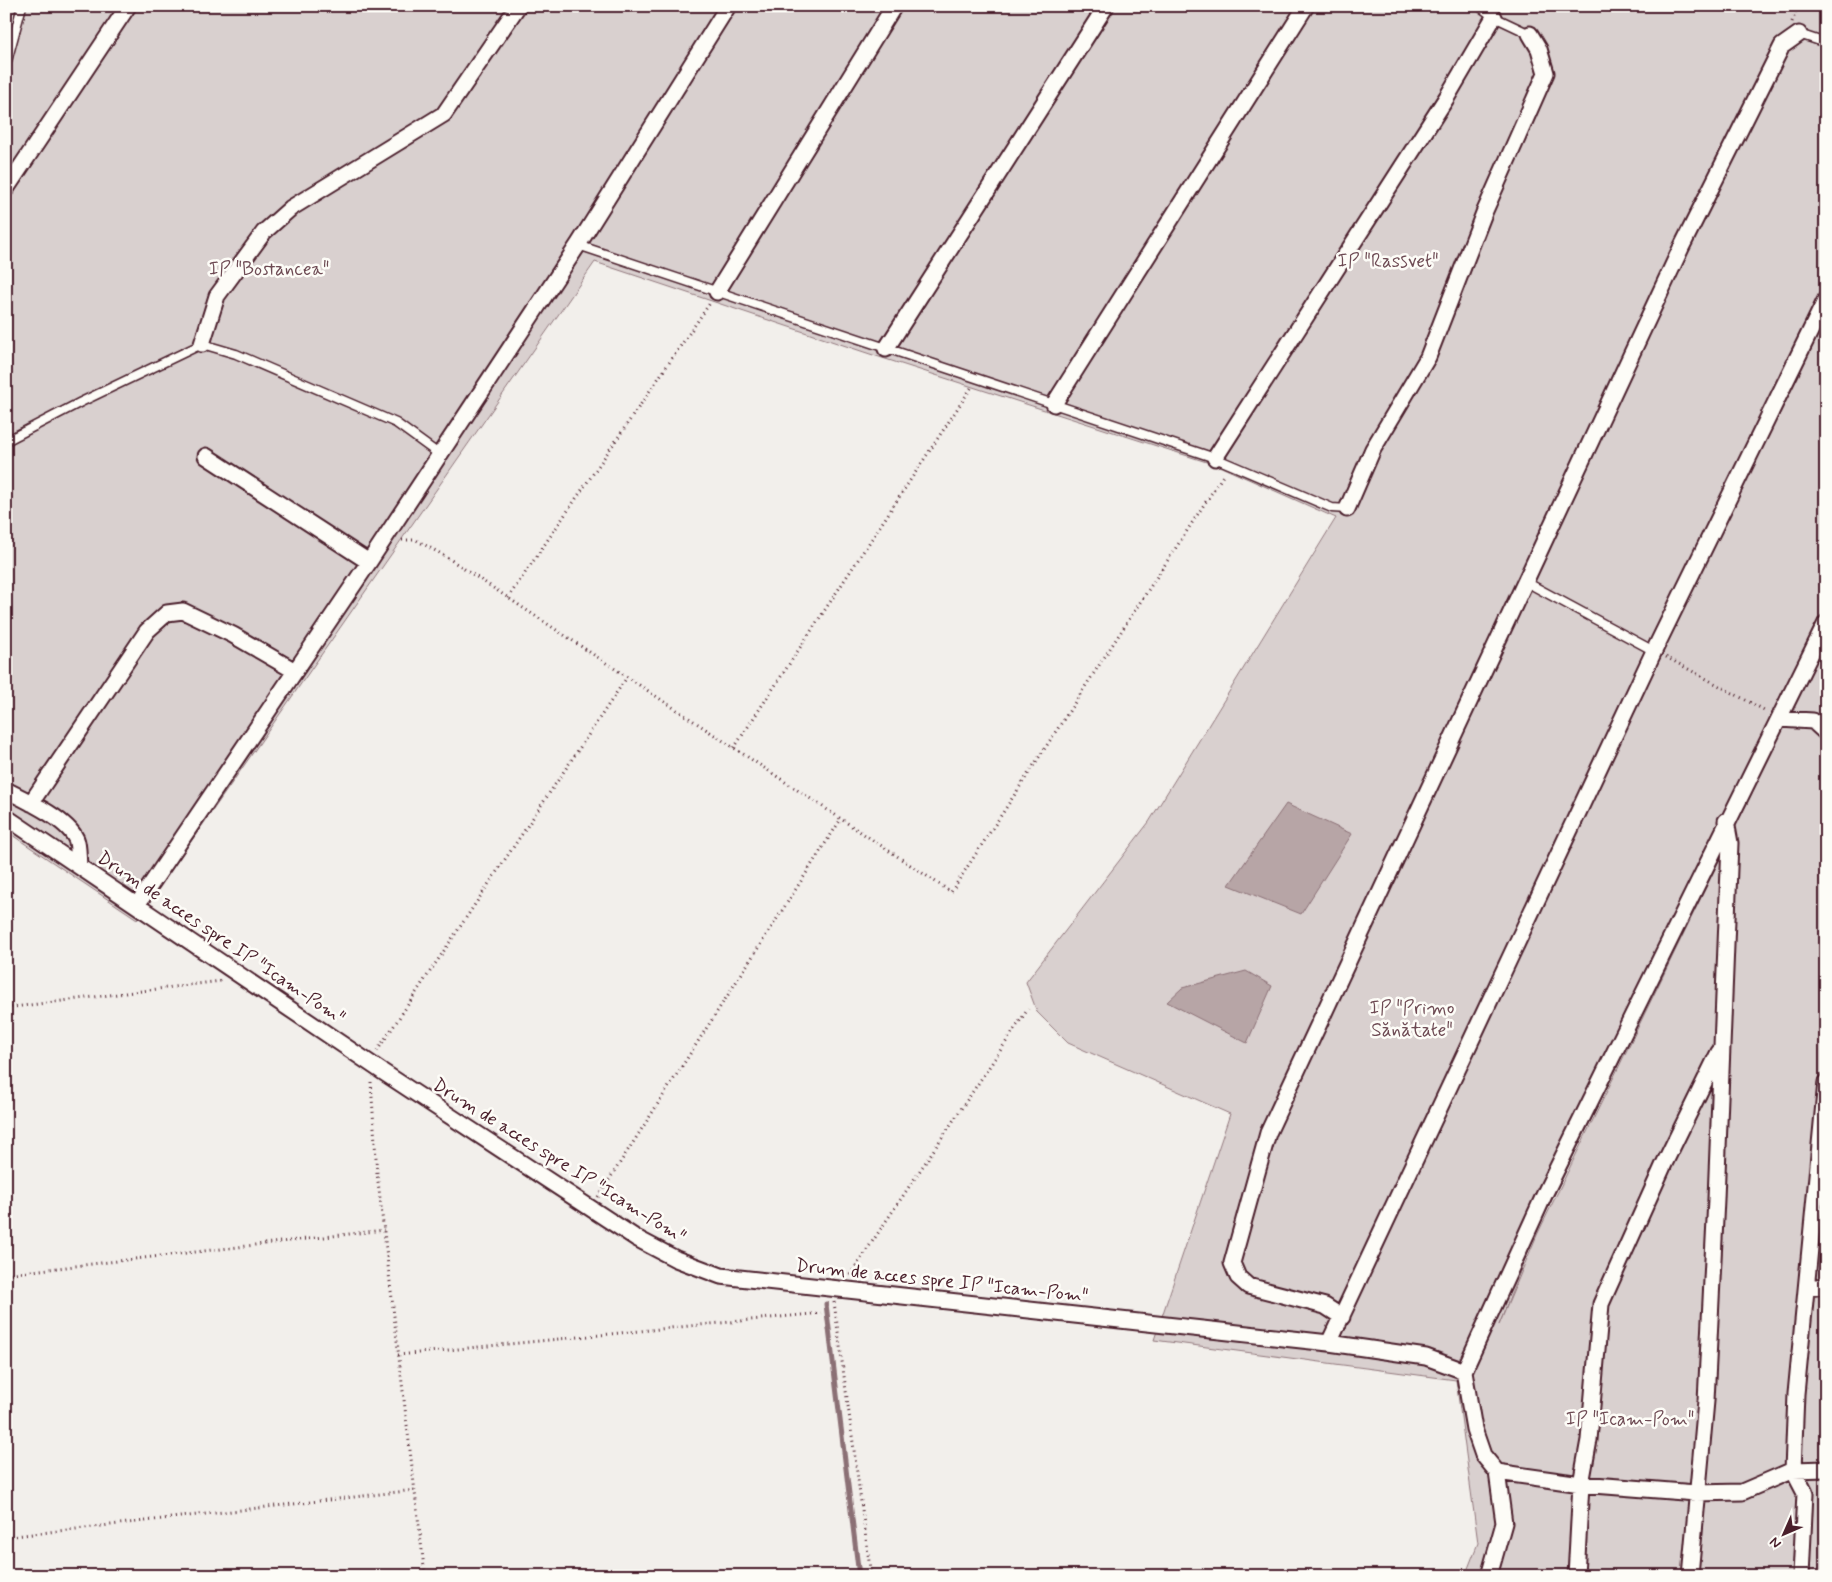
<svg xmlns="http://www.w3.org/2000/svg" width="1832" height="1582" viewBox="0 0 1832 1582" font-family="Mynerve,sans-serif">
<rect width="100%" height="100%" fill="#f2efeb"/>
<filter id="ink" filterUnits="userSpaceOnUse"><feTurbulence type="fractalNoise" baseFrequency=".02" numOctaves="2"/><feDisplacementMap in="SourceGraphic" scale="10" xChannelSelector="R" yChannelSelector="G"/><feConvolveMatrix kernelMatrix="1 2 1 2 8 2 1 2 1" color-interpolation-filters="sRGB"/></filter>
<g filter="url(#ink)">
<path fill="#d9d0cf" stroke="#92787d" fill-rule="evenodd" d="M6,6H1826V1576H1465L1478,1543L1456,1380L1154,1340L1230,1114L1068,1043L1037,1012L1026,982L1149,822L1336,518L1219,466L870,354L595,262L137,919L6,831ZM1801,692L1537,1235L1499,1325L1535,1234Z"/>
<path fill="#b7a5a6" stroke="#8b6f75" d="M1286,804L1352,834L1301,914L1229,885Z
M1246,971L1272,986L1247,1043L1167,1002L1182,988Z"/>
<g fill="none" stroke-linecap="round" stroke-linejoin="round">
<path stroke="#8b6f75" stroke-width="5" d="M826,1304L859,1576"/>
<defs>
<path id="service" d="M1479,6L1494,17L1530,34
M1799,34L1826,43
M6,65L22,6
M578,245L1215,458L1332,508L1347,509
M6,441L81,402L202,344L236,354L396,423L440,455
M1526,582L1654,651"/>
<path id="minor" d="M6,189L128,6
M717,292L894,6
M202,344L217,296L264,232L291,208L444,114L518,6
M886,349L1106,6
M1054,404L1306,6
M206,456L369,562
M1215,458L1447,97L1494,17
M1347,509L1373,449L1428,357L1484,213L1546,73L1539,49L1530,34
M1826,623L1546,1191L1464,1371L1474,1429L1483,1455L1497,1472L1581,1484L1696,1493L1742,1492L1793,1470L1826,1469
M1779,719L1813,721L1826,733
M6,790C26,800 67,819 76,839C79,846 78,858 79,866
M31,803L147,631L167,613L183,611L233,635L295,671
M6,817L383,1072L636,1238L676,1259L721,1276L1329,1343L1426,1357L1464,1371
M137,905L369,562L578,245L728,6
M1807,1288L1826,1286
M1342,1317L1325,1306L1248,1286L1238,1277L1232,1263L1268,1133L1681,248L1782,46L1799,34
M1329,1343L1654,651L1826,299
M1489,1576L1504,1523L1497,1472
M1576,1576L1581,1484L1589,1440L1601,1304L1664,1164L1719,1052
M1690,1576L1706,1401L1716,1199L1730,843L1726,821
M1801,1576L1805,1493L1793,1470L1796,1394L1826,1082"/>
</defs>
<use href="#service" stroke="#4a1f2b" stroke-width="11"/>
<use href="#minor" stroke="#4a1f2b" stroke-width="19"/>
<path stroke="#4a1f2b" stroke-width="3" stroke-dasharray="1 4" stroke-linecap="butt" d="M1792,22L1798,6
M402,540H416L445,556L951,892L1224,474
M508,598L710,303
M1666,657L1766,711
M734,748L971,388
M6,1008L221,981
M377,1051L627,677
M371,1082L377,1173L425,1576
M598,1197L841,819
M6,1274L384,1230
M850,1275L1028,1009
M834,1302L871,1576
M398,1355L821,1313
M6,1537L415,1490"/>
<use href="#service" stroke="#fdfcf7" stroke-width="8"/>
<use href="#minor" stroke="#fdfcf7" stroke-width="15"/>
</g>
</g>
<g text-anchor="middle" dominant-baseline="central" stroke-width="5" stroke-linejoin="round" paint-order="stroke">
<g font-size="19" fill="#6e4b54" stroke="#fdfcf7">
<text x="1388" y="261">IP "Rassvet"</text>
<text x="269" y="269">IP "Bostancea"</text>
<text x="1412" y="1008">IP "Primo<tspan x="1412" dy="22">Sănătate"</tspan></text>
<text x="1630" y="1419">IP "Icam-Pom"</text>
</g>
<g font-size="19" fill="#4a1f2b" stroke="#fdfcf7">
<text transform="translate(221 938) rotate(34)">Drum de acces spre IP "Icam-Pom"</text>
<text transform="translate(559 1161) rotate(32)">Drum de acces spre IP "Icam-Pom"</text>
<text transform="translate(942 1281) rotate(6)">Drum de acces spre IP "Icam-Pom"</text>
</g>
</g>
<rect width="1832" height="1582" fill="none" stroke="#fdfcf7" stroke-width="25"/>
<rect x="12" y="12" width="1807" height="1557" fill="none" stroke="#4a1f2b" stroke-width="2" filter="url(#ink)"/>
<g transform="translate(1784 1534) rotate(225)" stroke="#fdfcf7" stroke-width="4" paint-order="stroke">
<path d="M0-4L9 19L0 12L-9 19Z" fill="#4a1f2b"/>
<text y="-8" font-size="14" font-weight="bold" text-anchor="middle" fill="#4a1f2b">N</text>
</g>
</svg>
